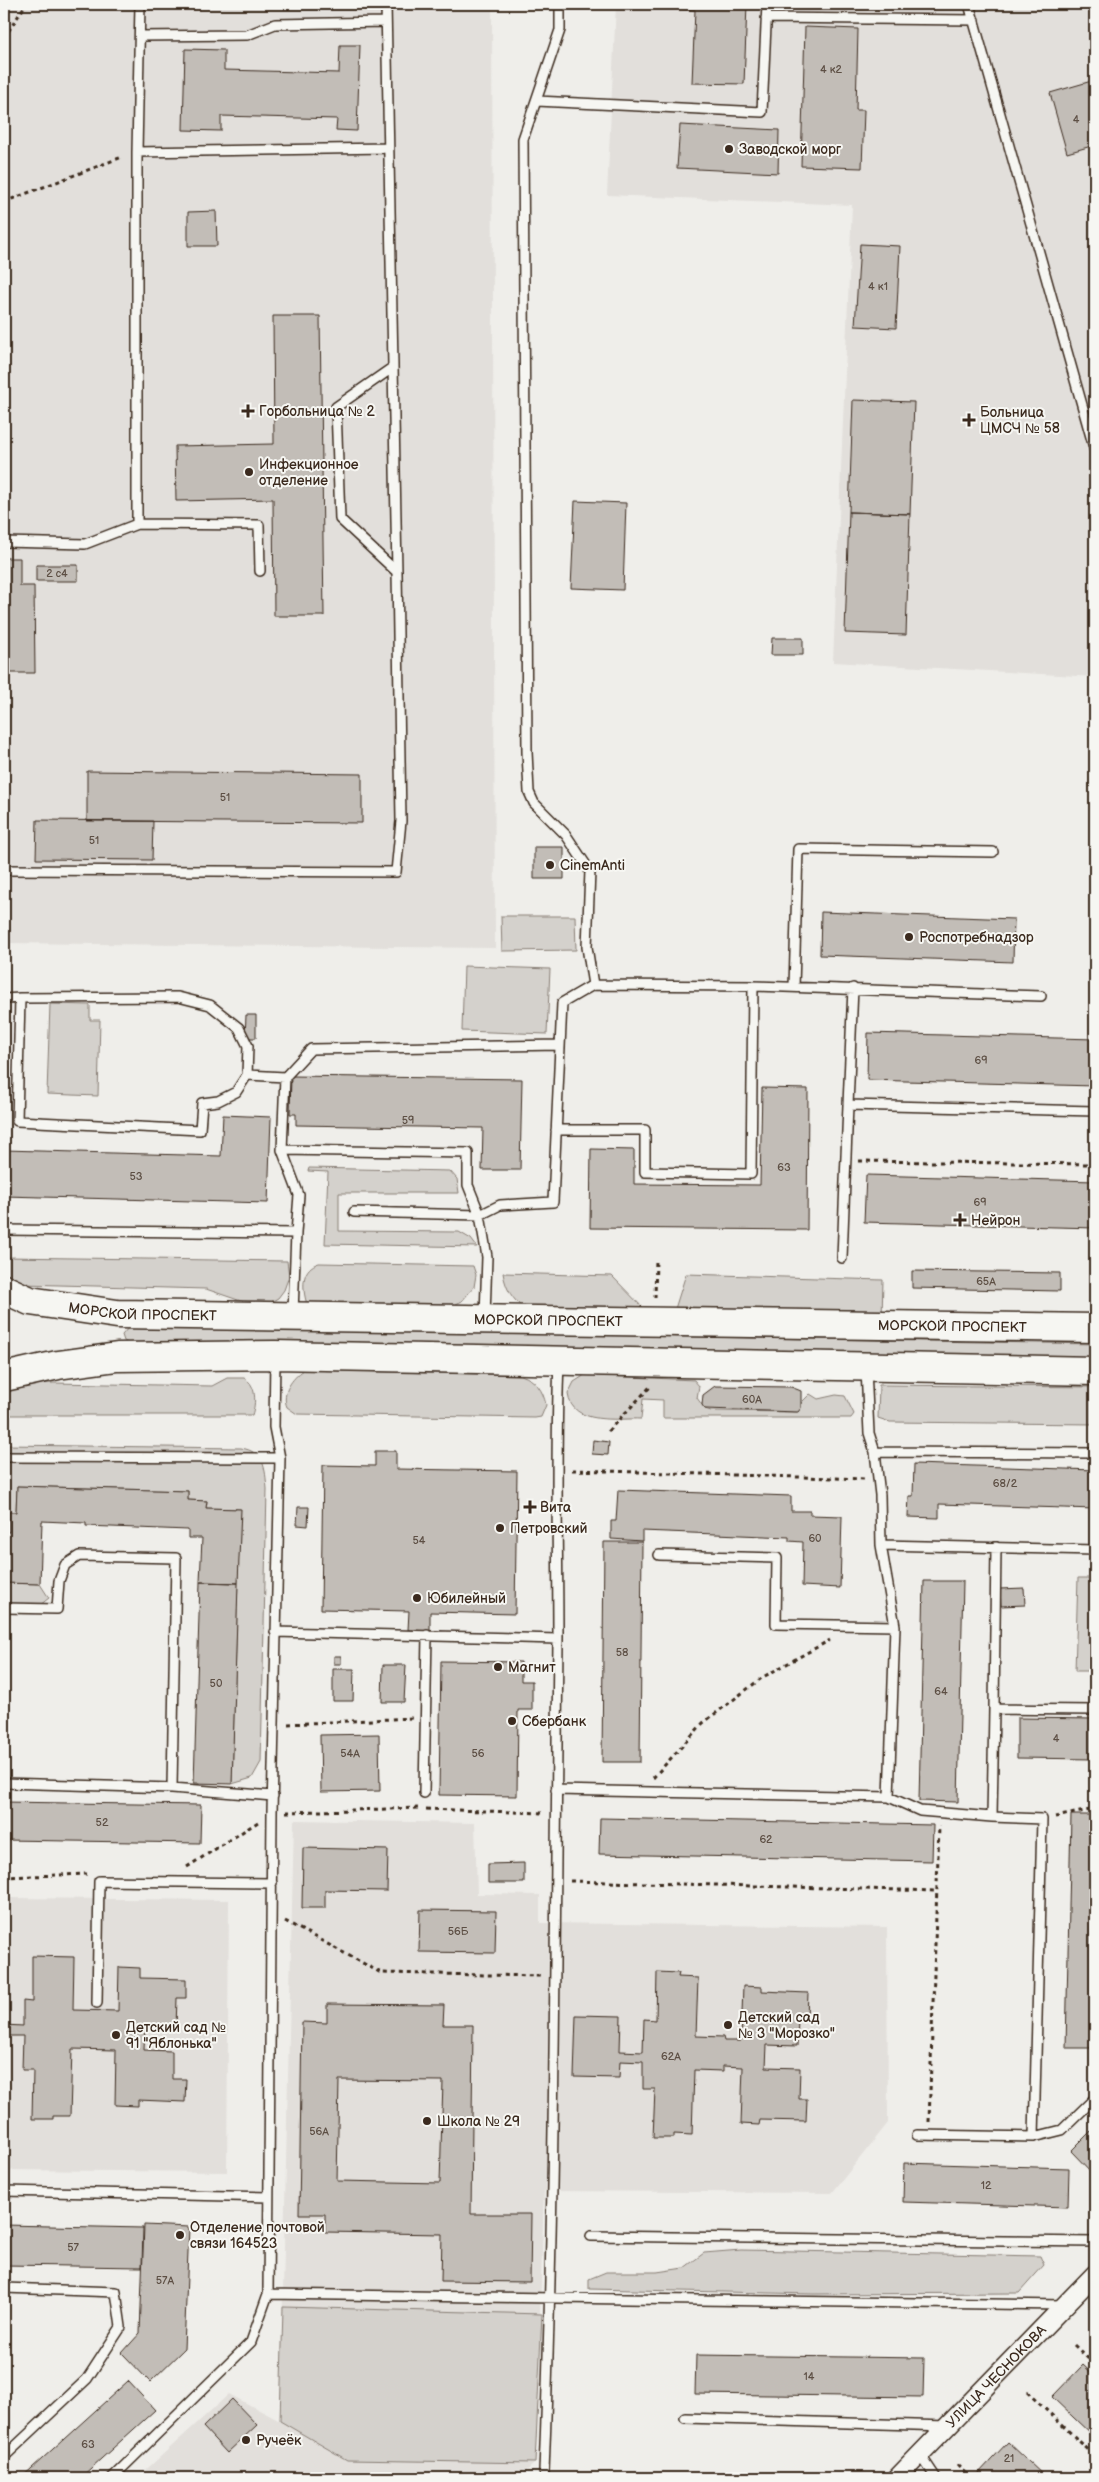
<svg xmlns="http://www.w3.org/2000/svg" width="1099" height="2482" viewBox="0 0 1099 2482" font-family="'Balsamiq Sans',sans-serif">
<rect width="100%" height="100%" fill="#efeeea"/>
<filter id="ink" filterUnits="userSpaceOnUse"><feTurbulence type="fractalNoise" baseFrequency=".02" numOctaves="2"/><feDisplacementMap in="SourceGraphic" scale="10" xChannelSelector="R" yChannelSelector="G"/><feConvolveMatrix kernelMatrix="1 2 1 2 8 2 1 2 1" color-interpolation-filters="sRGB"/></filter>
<g filter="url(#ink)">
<path fill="#e2dfdb" d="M4,4H492L495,948L4,943Z
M616,4H1095V677L833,662L852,205L607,195Z
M294,1820L475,1823L477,1894L540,1895V1923L887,1927L888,2123L832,2193L544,2191L535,2463L519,2478H137L229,2394L280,2421Z
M4,1898L229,1900L227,2172L4,2170Z"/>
<path fill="#d4d1cc" stroke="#887e75" d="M501,916H575L576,950L502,951Z
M464,966L550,969L547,1034L462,1031Z
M50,1004L90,1005V1020H100L98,1096L47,1094Z
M309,1168L450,1171L457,1179L459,1193H339V1231L459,1232L471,1239L477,1247L325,1244L328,1172L308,1171Z
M4,1257L287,1261L289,1276L284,1290L278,1298L267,1304L244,1302L206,1289L22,1284L4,1275Z
M319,1263L473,1266L476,1275L474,1287L462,1301L452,1306L315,1305L306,1301C302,1285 302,1268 319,1263Z
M503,1273L612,1276L646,1311L525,1310C512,1298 506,1290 503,1273Z
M686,1274L883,1280L882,1318L674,1312Z
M129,1327L1095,1344V1358L135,1345L124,1341L122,1335Z
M304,1370L521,1375C536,1380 543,1390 546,1405L541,1417L535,1418L297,1414L287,1407C281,1393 292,1378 304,1370Z
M585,1375L694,1380L699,1386L697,1398L705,1409L711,1411L797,1412L801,1403L810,1394L818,1399L836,1395L845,1396L854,1414L851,1418H663V1400L643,1399L641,1419C618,1418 572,1426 568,1394L574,1382Z
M227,1378H244C257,1385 256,1403 252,1415H4V1393L30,1384L54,1383L212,1386Z
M879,1385L1095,1387V1424L890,1422L878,1418Z
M4,1445L241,1448C265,1452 265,1468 267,1489L261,1762L252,1778L232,1784L240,1509L206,1508L207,1501L188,1500V1491L17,1486L16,1512H9V1532H4Z
M1078,1578H1095V1671H1075Z
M4,1583L40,1584L49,1598L40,1605H4Z
M741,2250L1040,2256L1044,2265L1019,2293L814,2294L589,2289V2279L606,2272H657L684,2268L704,2253Z
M283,2307L542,2314L535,2463L347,2460L280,2421Z"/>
<path fill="#c2bdb7" stroke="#3b2a1e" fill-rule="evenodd" d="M682,4H747L744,84L692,83L695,10L682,9Z
M805,27L858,29L856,110H864L862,168L801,166Z
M340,45H360L357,131L336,130L337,119L221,116V131L183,130L185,49L224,50V70L339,73Z
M1095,80V145L1067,153L1050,93Z
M680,125L779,130L778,173L677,168Z
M216,211L217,246H188V212Z
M860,244L900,246L896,328L855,326Z
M273,316H320L324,616H274L273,499L176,501L175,446L274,444Z
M853,400L914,402L910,514L849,512Z
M575,501L626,503L623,590L571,588Z
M849,512L910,514L906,635L845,633Z
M4,558H20V586H34L35,673H4Z
M36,565H78V581H36Z
M772,638H803V655H771Z
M87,771L362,774V823L87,821Z
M37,820L153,821L152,860L36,859Z
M534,847H564V879H534Z
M821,912L1014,919L1013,962L820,955Z
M246,1015H256V1038H245Z
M868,1033L1095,1039V1086L867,1080Z
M291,1076L522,1079L520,1170H482L483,1128L296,1125V1114H290Z
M762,1088L808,1089L807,1230L590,1228L591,1149L634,1150V1184L760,1185Z
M223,1115L271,1117L268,1203L4,1196V1150L221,1156Z
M866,1175L1095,1181V1228L864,1222Z
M912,1271L1060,1273V1291L912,1288Z
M715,1386L791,1387L801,1391V1408L798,1412L705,1409L702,1405L703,1395Z
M593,1440L609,1442L608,1455L592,1454Z
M375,1451H396V1469L517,1471L515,1614L430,1612V1631L408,1630L409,1611L321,1609L323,1465L375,1466Z
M914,1464L1095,1470V1509L939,1504V1518L908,1517L909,1496H913Z
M17,1486L188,1491V1500L207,1501L206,1508L241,1509L238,1583L200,1582L202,1538H188V1530L86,1526V1523L42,1521L40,1584L4,1583V1532H9V1512H16Z
M618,1490L791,1496V1511H810V1515L842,1516L840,1588L802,1586L803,1542L789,1541V1537L642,1531V1541L611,1539V1521H616Z
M298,1507H309L308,1526L297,1525Z
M604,1542H642L640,1762H602Z
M924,1581H963L958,1802L919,1801Z
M200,1582L238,1583L232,1784L194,1783Z
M1024,1588L1025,1605L1001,1606L1000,1589Z
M334,1656H341V1664H334Z
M441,1661L521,1662V1681H532V1710H518L517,1796L439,1795Z
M383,1665H406L404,1702H382Z
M333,1669H354L353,1701H333Z
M1017,1718L1095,1719V1759L1017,1758Z
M379,1734L380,1791L321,1792L320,1735Z
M4,1802L201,1805L200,1843L4,1840Z
M1071,1815H1095V2048H1066Z
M600,1818L933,1825L932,1861L599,1854Z
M303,1848L388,1850L387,1891L325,1890V1908H302Z
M524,1863V1883H488V1864Z
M420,1910L496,1911L495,1953L419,1952Z
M32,1956L74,1957L73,2010L118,2011L119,1967L140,1968V1978L186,1979V1998H177L176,2027L145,2026L144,2050L172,2051V2079H186L185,2102L138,2100V2106L115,2105L116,2050L72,2049L70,2116H53V2119H32L33,2070H22L23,2036H4V2025L23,2026V2001L32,2002Z
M657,1972L679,1973L678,1977L698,1978L696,2036L723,2037L724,2041H741L743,1986L762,1987V1991L808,1993L807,2017H798L797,2046L767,2045L766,2067L800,2068L799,2099H807L806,2121L760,2120L759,2125L741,2124L743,2067L723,2066V2071L694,2070L692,2135L674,2134V2138H653L655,2089H643V2062L620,2061L619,2078L574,2077L576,2015L621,2016L620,2051L643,2052L644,2019L656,2020Z
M327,2004L444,2005L443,2025H473L471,2214H531L530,2282L441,2281L442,2234L325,2232V2214H299L302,2022L327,2023ZM339,2080L443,2081L440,2183L337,2181Z
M1095,2127V2176L1071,2151Z
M904,2163L1069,2168L1068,2207L903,2202Z
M4,2225L143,2228L142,2267L4,2265Z
M144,2225L189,2227L184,2349L150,2382L122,2353L140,2333Z
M696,2355L924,2358L923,2397L695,2394Z
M1083,2365L1095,2376V2438L1052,2397Z
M128,2381L155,2410L80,2478H21Z
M232,2399L257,2425L227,2453L203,2427Z
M1008,2442L1046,2478H981L977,2475Z"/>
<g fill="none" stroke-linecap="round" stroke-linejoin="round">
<defs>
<path id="service" d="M140,4L137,152V524L259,525L260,571
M386,4L397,572
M969,4L1095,451
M766,18L974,20
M140,36L247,35L275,24L386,22
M537,101L762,112L767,4
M137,152L387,148
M4,542L85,544L137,524
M4,870L396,872L401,821L397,572L340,519L336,407L392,368
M753,986L1041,996
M794,987L798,849L993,852
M853,988L848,1105L1095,1111
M4,999L20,998L178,997L210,1005L239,1028L248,1046L247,1075L236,1092L218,1101L202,1103L200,1130L17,1121L20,998
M247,1075L285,1077L311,1049L559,1045
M556,1130H645V1172L751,1174L753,986L593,985L587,947L590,871L566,835L534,803L529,792L527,752L523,139L560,30V4
M282,1150L468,1153V1185L480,1215L487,1257L485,1316
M354,1212L480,1215L500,1205L553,1202L562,1003L593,985
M4,1230L296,1233L299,1195L282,1150L285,1077
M842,1258L848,1105
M293,1313L296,1233
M875,1452L1095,1453
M4,1457L280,1458
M881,1545L1095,1550
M996,1547L994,1709L1095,1710
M659,1555L777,1558L776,1624L895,1626
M4,1608L57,1609L59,1581L65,1565L79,1556L176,1558L172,1788L4,1783
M275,1632L558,1639
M172,1788L273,1796
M556,1790L889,1797L895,1626L881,1545L880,1495L875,1452L869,1433L866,1369
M424,1793L427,1635
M889,1797L920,1811L992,1817
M97,2003L99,1881L272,1883
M917,2135L1034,2137L1042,1819L992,1817L994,1709
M1034,2137L1062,2130L1095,2098
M4,2191L268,2197
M591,2236L1095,2242
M4,2288L116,2292L121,2327L87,2379L4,2457
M268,2294L1063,2305
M685,2418L947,2426
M920,2454L936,2478
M544,2472C555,2195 555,1918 558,1641C558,1548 555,1455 559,1363
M112,2478L251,2342L268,2294L272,1812L280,1458L274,1427L275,1358"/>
<g id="minor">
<path id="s1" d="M897,2478L1095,2274"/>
</g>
<g id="primary">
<path id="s2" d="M4,1289L30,1301L117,1314L1095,1328"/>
<path d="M4,1377L58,1365L117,1357L275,1355L1095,1371"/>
</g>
</defs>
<use href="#service" stroke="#3b2a1e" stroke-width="12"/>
<use href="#minor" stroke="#3b2a1e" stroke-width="21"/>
<use href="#primary" stroke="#3b2a1e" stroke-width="31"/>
<path stroke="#3b2a1e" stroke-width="3" stroke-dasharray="4 4" stroke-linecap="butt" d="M4,38L26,4
M4,202L122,157
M859,1161L1091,1164
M655,1298L656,1259
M608,1431L651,1386
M572,1470L865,1479
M288,1724L412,1718
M653,1778L703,1723L763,1677L830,1640
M426,1809L542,1813
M286,1812L420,1808
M1055,1817L1095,1809
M187,1867L258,1822
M4,1877L87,1874
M570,1881L937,1891
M285,1921L381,1973L541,1976
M929,2122L939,1826
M1074,2345L1095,2365
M1027,2392L1095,2456
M957,2465L970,2478"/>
<use href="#service" stroke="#f6f6f2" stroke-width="9"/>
<use href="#minor" stroke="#f6f6f2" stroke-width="18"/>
<use href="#primary" stroke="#f6f6f2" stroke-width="28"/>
</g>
</g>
<g fill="#3b2a1e" stroke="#f6f6f2" stroke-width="2">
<circle cx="729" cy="149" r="5"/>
<path d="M245.5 403.5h5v5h5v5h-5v5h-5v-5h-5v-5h5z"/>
<path d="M966.5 412.5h5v5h5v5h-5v5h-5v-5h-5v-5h5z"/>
<circle cx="249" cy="472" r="5"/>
<circle cx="550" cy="865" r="5"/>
<circle cx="909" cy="937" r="5"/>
<path d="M957.5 1212.5h5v5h5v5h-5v5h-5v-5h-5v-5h5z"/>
<path d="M527.5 1499.5h5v5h5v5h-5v5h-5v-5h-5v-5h5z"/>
<circle cx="500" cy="1528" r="5"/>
<circle cx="417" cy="1598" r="5"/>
<circle cx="498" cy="1667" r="5"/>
<circle cx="512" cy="1721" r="5"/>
<circle cx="728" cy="2025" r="5"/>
<circle cx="116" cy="2035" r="5"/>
<circle cx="427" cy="2121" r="5"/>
<circle cx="180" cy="2235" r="5"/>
<circle cx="246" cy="2440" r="5"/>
</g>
<g text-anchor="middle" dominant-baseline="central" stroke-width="4" stroke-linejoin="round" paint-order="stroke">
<g font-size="11" fill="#5d4f44">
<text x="831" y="69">4 к2</text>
<text x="1076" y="119">4</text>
<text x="878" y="286">4 к1</text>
<text x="57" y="573">2 с4</text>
<text x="225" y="797">51</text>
<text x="94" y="840">51</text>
<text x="981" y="1060">69</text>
<text x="408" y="1120">59</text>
<text x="784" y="1167">63</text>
<text x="136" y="1176">53</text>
<text x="980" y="1202">69</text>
<text x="986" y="1281">65А</text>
<text x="752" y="1399">60А</text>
<text x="1005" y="1483">68/2</text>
<text x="815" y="1538">60</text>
<text x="419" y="1540">54</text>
<text x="622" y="1652">58</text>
<text x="216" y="1683">50</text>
<text x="941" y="1691">64</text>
<text x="1056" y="1738">4</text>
<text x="350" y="1753">54А</text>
<text x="478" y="1753">56</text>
<text x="102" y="1822">52</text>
<text x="766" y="1839">62</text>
<text x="458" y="1931">56Б</text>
<text x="671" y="2056">62А</text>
<text x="319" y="2131">56А</text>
<text x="986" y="2185">12</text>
<text x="73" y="2247">57</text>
<text x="165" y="2280">57А</text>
<text x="809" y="2376">14</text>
<text x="88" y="2444">63</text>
<text x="1009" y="2458">21</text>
</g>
<g font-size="14" fill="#3b2a1e" stroke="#f6f6f2" text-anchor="start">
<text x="739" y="149">Заводской морг</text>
<text x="259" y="411">Горбольница № 2</text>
<text x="980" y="412">Больница<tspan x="980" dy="16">ЦМСЧ № 58</tspan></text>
<text x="259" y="464">Инфекционное<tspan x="259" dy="16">отделение</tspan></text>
<text x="560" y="865">CinemAnti</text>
<text x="919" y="937">Роспотребнадзор</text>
<text x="971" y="1220">Нейрон</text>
<text x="540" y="1507">Вита</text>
<text x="510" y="1528">Петровский</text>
<text x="427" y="1598">Юбилейный</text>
<text x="508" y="1667">Магнит</text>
<text x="522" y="1721">Сбербанк</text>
<text x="738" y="2017">Детский сад<tspan x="738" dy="16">№ 3 "Морозко"</tspan></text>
<text x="126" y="2027">Детский сад №<tspan x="126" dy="16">91 "Яблонька"</tspan></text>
<text x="437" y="2121">Школа № 29</text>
<text x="190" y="2227">Отделение почтовой<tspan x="190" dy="16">связи 164523</tspan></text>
<text x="256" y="2440">Ручеёк</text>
</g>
<g font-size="14" fill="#3b2a1e" stroke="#f6f6f2">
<text stroke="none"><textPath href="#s2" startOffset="142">МОРСКОЙ ПРОСПЕКТ</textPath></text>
<text stroke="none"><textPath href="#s2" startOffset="548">МОРСКОЙ ПРОСПЕКТ</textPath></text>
<text stroke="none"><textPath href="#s2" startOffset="952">МОРСКОЙ ПРОСПЕКТ</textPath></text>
<text stroke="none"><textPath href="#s1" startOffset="142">УЛИЦА ЧЕСНОКОВА</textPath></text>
</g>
</g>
<rect width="1099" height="2482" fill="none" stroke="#f6f6f2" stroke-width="20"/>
<rect x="10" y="10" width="1079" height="2462" fill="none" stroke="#3b2a1e" stroke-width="2" filter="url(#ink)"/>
</svg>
